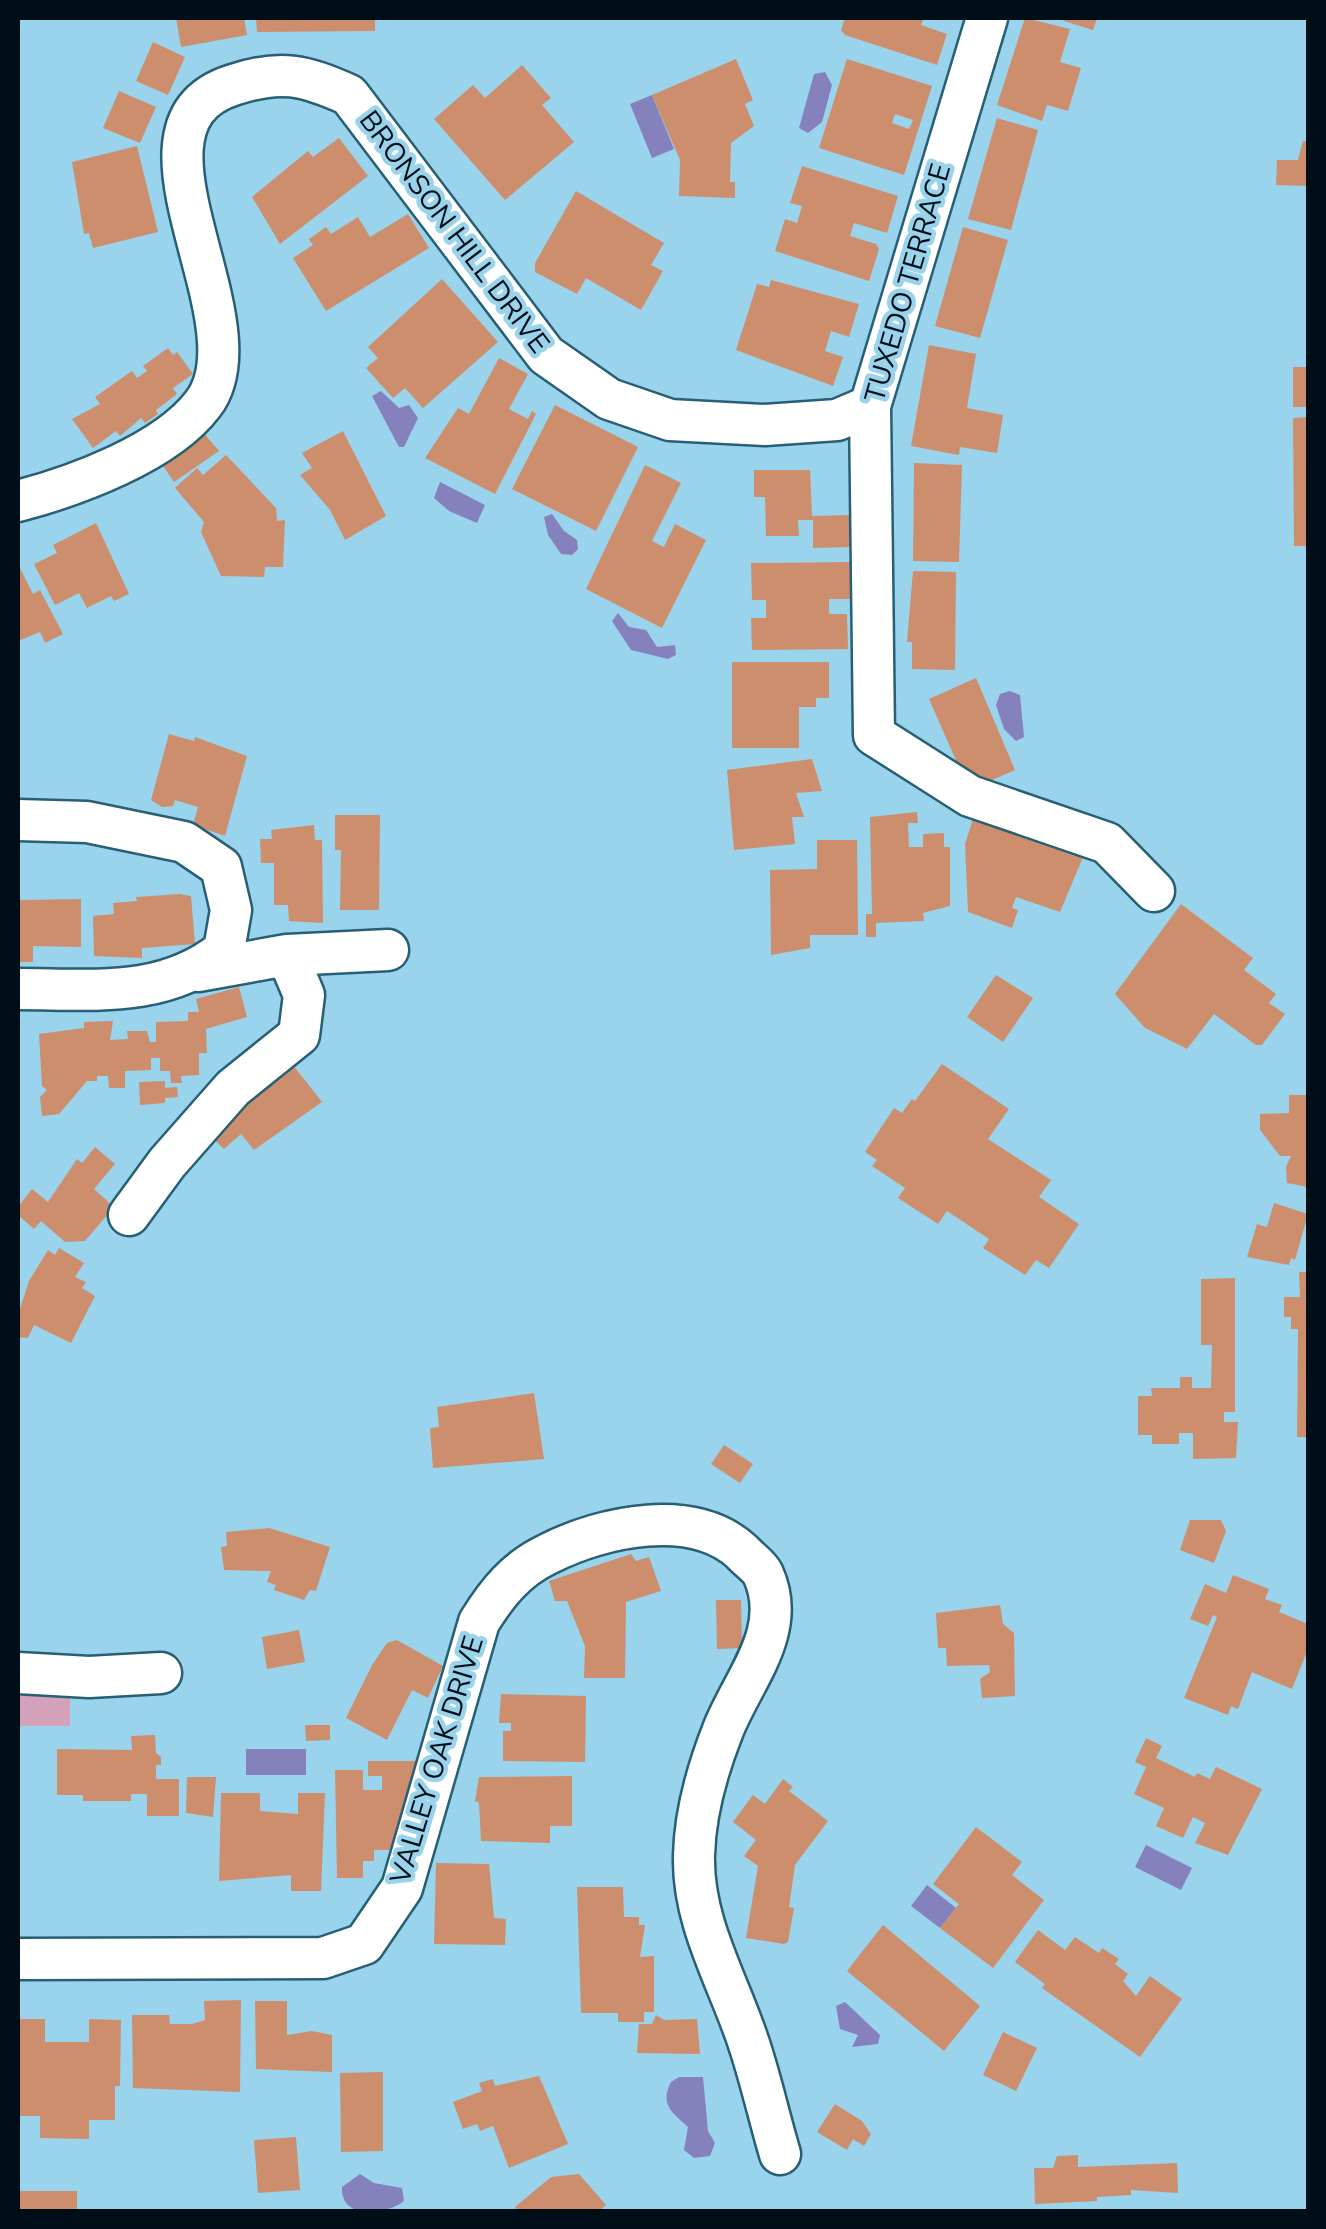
<svg xmlns="http://www.w3.org/2000/svg" width="1326" height="2229" viewBox="0 0 1326 2229" font-family="'Nunito Sans',sans-serif">
<rect width="100%" height="100%" fill="#9ad3ec"/>
<path fill="#d3a1ba" d="M18,1690L70,1691V1726H18Z"/>
<path fill="#8581bd" d="M825,72L832,85L822,122L808,133L799,128L814,74Z
M652,95L674,149L652,158L630,104Z
M381,391L399,408L409,405L418,418L404,447H399L372,396Z
M440,482L485,505L477,523L449,511L434,498Z
M552,514L564,531L577,540L578,549L572,555L561,554L548,535L544,517Z
M618,613L629,627L646,630L657,647L675,645L676,655L668,659L631,650L612,621Z
M1010,691L1020,695L1024,737L1016,741L1004,729L996,705L1000,694Z
M246,1749H306V1775H246Z
M1146,1845L1192,1868L1181,1890L1135,1867Z
M927,1885L956,1908L940,1928L911,1906Z
M845,2002L880,2035L878,2044L852,2047L858,2035L840,2029L836,2006Z
M679,2077H703L708,2131L715,2143L710,2156L694,2158L684,2150L688,2127C673,2113 659,2105 671,2082Z
M360,2174L374,2183L402,2188L404,2201C385,2216 340,2220 342,2187Z"/>
<path fill="#cd8e6e" fill-rule="evenodd" d="M176,18H244L247,35L181,47Z
M256,18H375V31L257,32Z
M845,18H924L921,25L947,34L937,65L845,35L841,30Z
M1025,18L1070,29L1060,62L1081,68L1068,111L1047,105L1042,121L997,105Z
M1065,18H1097L1093,30L1064,21Z
M153,42L185,57L168,95L136,81Z
M736,59L753,100L745,104L754,126L731,143L730,182H735V198L679,196L680,160L652,95Z
M847,59L932,86L904,175L819,148ZM895,114L913,120L909,129L892,123Z
M522,65L551,98L542,105L574,142L505,200L434,119L473,85L485,98Z
M119,91L156,107L140,143L103,128Z
M997,118L1038,130L1011,230L968,219Z
M339,138L368,176L280,244L252,197L308,151L313,157Z
M1303,141H1308V186L1276,185L1277,160H1298Z
M137,146L158,232L93,248L89,233L84,234L72,162Z
M802,166L898,196L887,233L854,223L850,236L876,244L879,249L869,281L775,251L785,219L797,223L802,206L790,203Z
M576,191L664,243L651,265L663,271L641,310L586,278L577,294L535,272V263Z
M408,214L429,248L326,311L293,258L313,245L309,239L326,227L331,234L358,217L370,237Z
M963,227L1008,240L980,338L935,326Z
M442,279L498,342L423,408L405,388L393,398L366,368L378,358L368,347Z
M771,280L859,304L849,337L831,331L825,351L843,357L833,386L736,350L757,284L769,287Z
M929,345L976,354L967,408L1003,415L997,453L960,447L959,455L911,446Z
M168,348L173,355L177,352L193,374L173,388L177,394L156,410L158,414L145,423L141,418L120,436L116,431L93,448L72,419L100,404L95,397L132,371L137,378L147,371L143,366Z
M499,358L528,374L509,409L528,419L532,411L536,414L495,494L425,458L458,408L469,414Z
M1293,367H1308V407H1293Z
M555,405L638,447L596,531L512,489Z
M1308,417V546H1294L1293,418Z
M202,431L219,451L174,482L159,460Z
M343,431L386,516L345,540L330,510L300,475L312,468L302,453Z
M226,455L276,508L277,521L285,520L283,567H265L264,577L221,576L201,532L204,522L175,488L197,468L203,475Z
M914,463L962,465L959,562L913,561Z
M645,465L681,483L652,541L664,547L675,524L706,540L662,628L586,589Z
M754,470H810L812,516L850,515V547L813,548V520H798L799,536H766L765,497H754Z
M96,523L129,594L114,601L111,596L87,608L79,593L55,605L34,564L57,553L53,545Z
M851,562V599H829V614H847L848,649L752,650L751,618H766V600H752L751,563Z
M18,564L33,594L40,590L63,634L45,643L40,632L18,641Z
M913,571L956,572L955,670L912,669V642H907Z
M732,662H829V698H816V707H799V748H732Z
M976,678L1015,770L969,790L929,699Z
M169,734L194,741L195,737L247,756L225,836L193,825L198,807L175,800L173,806L162,807L151,800Z
M812,759L822,791L796,793L804,817H792L795,844L734,850L727,770Z
M917,812L918,823H908L909,847H923V834L944,833V847H950V906L923,913L924,921L876,923V937H866V914H872L870,817Z
M335,815H380L379,910H340L341,850H335Z
M974,816L1086,850L1060,912L1016,897L1012,908L1018,910L1012,928L968,912L965,844Z
M314,825L315,840H322L323,923L289,921L288,905H274V863H261L260,839H272L271,830Z
M817,840H857L858,935H810V948L771,955L770,870L817,869Z
M180,894L191,896L195,944L142,948V958L94,956L93,916L114,914L113,903L137,901L136,897Z
M81,899V947L33,946V962H18V900Z
M1181,904L1253,958L1244,970L1276,994L1269,1003L1285,1014L1262,1045H1256L1214,1014L1187,1049L1145,1028L1115,994Z
M996,975L1033,998L1003,1042L967,1017Z
M239,987L247,1017L206,1029L207,1053H199V1075L181,1076L182,1083H171L170,1071H160V1058H151V1070L125,1071V1088H109L108,1076H97V1081H87L59,1114L42,1116L40,1097L47,1090L42,1086L39,1034L84,1028V1022L113,1021L110,1040L128,1039L127,1031H147L150,1042H156V1022L188,1021V1012H199L196,999Z
M942,1064L1009,1109L988,1139L1051,1180L1039,1197L1079,1224L1049,1268L1036,1260L1025,1275L983,1248L989,1239L947,1211L938,1224L898,1198L905,1188L872,1166L877,1160L865,1152L894,1108L902,1113L912,1099L915,1101Z
M293,1065L322,1102L254,1150L241,1134L224,1149L205,1131Z
M165,1081V1088L177,1087L178,1097L165,1098V1103L140,1105L139,1082Z
M1289,1095H1308V1187L1287,1183L1286,1167L1291,1156H1280L1260,1130V1114L1289,1113Z
M95,1147L115,1164L94,1189L114,1207L85,1241L65,1242L41,1221L34,1229L18,1215V1207L32,1189L48,1202L77,1159L82,1163Z
M1274,1203L1308,1214L1295,1260L1291,1258L1289,1265L1247,1257L1257,1224L1267,1227Z
M59,1248L84,1263L75,1277L86,1282L82,1288L95,1296L71,1343L34,1325L28,1338L18,1337V1315L29,1281L48,1250L55,1255Z
M1299,1272H1308V1437H1297L1298,1329H1291V1317H1284V1297H1300Z
M1235,1278V1412H1224V1422H1238L1236,1458L1193,1459V1433H1179V1444H1152V1435H1138V1396H1152L1151,1388H1180V1377H1192V1388H1211L1212,1345H1201V1279Z
M534,1393L544,1459L433,1468L430,1428L439,1427L437,1407Z
M724,1445L753,1464L740,1483L711,1464Z
M1190,1520H1221L1226,1531L1214,1563L1180,1550Z
M269,1528L330,1547L316,1591L310,1590L304,1600L274,1590L276,1585L267,1582L271,1571L224,1570L221,1547L227,1546L226,1532Z
M631,1554L636,1561L649,1557L661,1591L626,1602L625,1678H584L585,1646L567,1601H555L549,1581Z
M1233,1575L1269,1589L1265,1599L1282,1605L1279,1612L1308,1624V1649L1292,1689L1252,1672L1238,1709L1231,1706L1228,1715L1184,1698L1217,1617L1213,1615L1208,1626L1190,1619L1205,1584L1226,1593Z
M716,1600H741L742,1648L717,1649Z
M1000,1605L1003,1624L1014,1633L1015,1696L982,1698L980,1679L990,1672L989,1665L947,1666L946,1648H938L936,1613Z
M299,1630L305,1662L267,1669L262,1637Z
M397,1640L443,1666L428,1698L412,1690L387,1740L346,1718L372,1665L387,1643Z
M501,1694L586,1696L585,1762L503,1761V1731H511V1723H499Z
M305,1725H330V1740L306,1741Z
M155,1735L156,1753L161,1757V1765H156V1779H179V1816H147V1794H131V1801H83V1795H57V1749L132,1750L131,1736Z
M1146,1738L1162,1746L1156,1758L1195,1777L1197,1773L1210,1779L1216,1767L1262,1789L1228,1855L1195,1843L1205,1823L1193,1817L1183,1838L1156,1826L1164,1808L1134,1794L1146,1767L1135,1762Z
M368,1761H417V1793H407V1844L400,1850H374V1861H363V1878H337L335,1770H363V1790H382V1776H368Z
M572,1776V1826H550V1843L481,1841L479,1803L475,1801L479,1777Z
M187,1777H216L213,1817L186,1813Z
M783,1779L793,1787L789,1791L828,1821L795,1865L789,1907L794,1908L788,1942L784,1944L746,1938L758,1866L744,1856L756,1840L733,1822L753,1795L765,1804Z
M221,1793H260V1811L298,1814V1793H325L321,1891H291V1875L219,1881Z
M976,1827L1022,1862L1012,1875L1044,1900L993,1968L940,1928L959,1904L933,1884Z
M436,1863L489,1864L494,1918L506,1919L505,1945L434,1944Z
M577,1887H623L624,1917H639V1925H645L640,1957L654,1956V2012H644V2022H618V2013H581Z
M883,1925L980,2006L944,2051L847,1971Z
M1038,1930L1065,1950L1075,1937L1099,1953L1102,1948L1119,1959L1115,1964L1128,1974L1123,1981L1136,1996L1150,1976L1182,1999L1140,2057L1042,1988L1045,1984L1015,1962Z
M241,2000L240,2092L133,2088L132,2015H169L170,2024H192L205,2020L204,2001Z
M255,2001H287V2035L312,2031L332,2035V2072L256,2069Z
M656,2015L664,2020L697,2019L700,2054L637,2053L639,2024H652Z
M18,2019H45V2042H89V2019L121,2020L120,2086H115V2120H89V2139L40,2138V2116H18Z
M1003,2032L1037,2048L1016,2091L983,2075Z
M383,2072V2151L341,2152L340,2073Z
M539,2076L568,2144L509,2168L493,2126L480,2131L477,2124L463,2129L453,2102L482,2091L479,2083L493,2079L495,2086Z
M835,2104L862,2121L871,2134L864,2146L853,2139L847,2150L817,2132Z
M296,2137L300,2190L258,2193L254,2140Z
M1078,2155V2167L1177,2163L1178,2193L1131,2190V2195L1097,2197V2201L1035,2204L1034,2168H1053L1057,2156Z
M579,2174L606,2205L598,2212H519L515,2207L551,2177Z
M18,2191H77V2212H18Z"/>
<g fill="none" stroke-linecap="round" stroke-linejoin="round">
<defs>
<path id="minor" d="M987,18L870,406L874,735L970,796L1107,843L1154,891
M18,501C75,486 166,453 203,404C266,322 106,125 233,85C281,69 304,75 349,95L546,355L609,399L670,420L765,425L837,420L870,406
M18,820L87,822L184,842L221,867L231,910L224,950C163,999 92,989 18,989
M198,971L287,955L388,950
M129,1215L167,1163L233,1088L299,1035L304,995L287,955
M18,1673L89,1677L161,1673
M18,1959L323,1958L364,1944L402,1888L479,1622C497,1593 516,1569 548,1554C603,1526 693,1507 742,1552C748,1559 759,1566 763,1574C789,1631 743,1679 723,1730C708,1768 695,1814 694,1855C692,1923 729,1982 749,2044C761,2080 769,2117 780,2154"/>
</defs>
<use href="#minor" stroke="#275f75" stroke-width="45"/>
<use href="#minor" stroke="#fff" stroke-width="40"/>
</g>
<g text-anchor="middle" dominant-baseline="central" stroke-width="9" stroke-linejoin="round" paint-order="stroke">
<g font-size="28" fill="#000f17" stroke="#9ad3ec">
<text transform="translate(454 232) rotate(53)">BRONSON HILL DRIVE</text>
<text transform="translate(908 283) rotate(-74)">TUXEDO TERRACE</text>
<text transform="translate(437 1760) rotate(-73)">VALLEY OAK DRIVE</text>
</g>
</g>
<rect width="1326" height="2229" fill="none" stroke="#000f17" stroke-width="40"/>
</svg>
